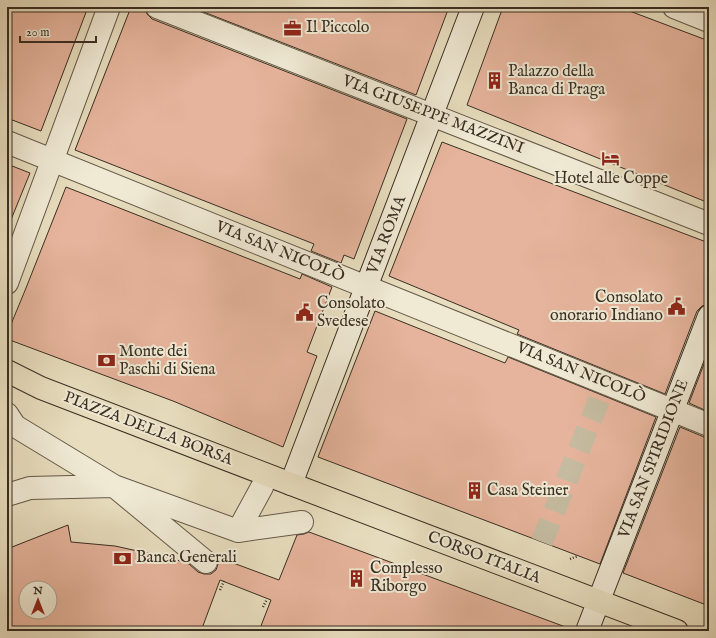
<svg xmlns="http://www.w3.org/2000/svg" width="716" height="638" viewBox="0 0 716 638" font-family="'IM FELL English',serif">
<rect width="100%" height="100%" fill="#e8debf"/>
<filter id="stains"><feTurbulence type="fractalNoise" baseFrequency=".005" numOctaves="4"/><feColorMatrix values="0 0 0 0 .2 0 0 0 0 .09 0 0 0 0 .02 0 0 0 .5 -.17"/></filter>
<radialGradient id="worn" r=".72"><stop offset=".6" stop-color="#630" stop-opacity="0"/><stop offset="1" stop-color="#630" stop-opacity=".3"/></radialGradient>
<path fill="#e6b49c" stroke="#392e22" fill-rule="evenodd" d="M7,7H88L41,131L7,118Z
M131,7H145L147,14L152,19L407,119L354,259L344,255L341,263L311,251L314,244L75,150Z
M191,7H449L416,95Z
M503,7H619L709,41V203L467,105Z
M442,142L709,243V304L702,306L697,311L665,394L517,334L519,330L389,276Z
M7,164L30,173L8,227H7Z
M66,187L300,279L302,274L332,287L307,352L317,356L283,447L173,401L7,339V334L26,288Z
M375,311L505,363L508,357L656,417L600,564L318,457Z
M709,351V412L689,403Z
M680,427L704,437H709V606L623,573Z
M68,525L71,542L115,546L174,559L189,564L198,572L204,574H211L216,570L218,564L217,557L279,580L297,535L304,534L309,532L571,629V631H259L271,600L220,580L201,631H7V549ZM26,588H50V612H26Z"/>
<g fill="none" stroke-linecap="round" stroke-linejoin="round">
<path stroke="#c5bba0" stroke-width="22" stroke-dasharray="22 11" stroke-linecap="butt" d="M542,542L599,400"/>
<defs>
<path id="street" d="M157,7L709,224
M674,7L709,21
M7,142L709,425
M7,283L109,7
M7,414L15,426L114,486L206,562
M7,495L30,488L114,486L238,531L302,522
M238,531L262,487"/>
<path id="secondary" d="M291,484L473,7
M587,631L709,316"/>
<path id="primary" d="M7,371L41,388L291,484L677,631"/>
</defs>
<use href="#street" stroke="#655a49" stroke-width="24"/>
<use href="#secondary" stroke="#392e22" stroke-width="24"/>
<use href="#primary" stroke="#392e22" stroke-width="24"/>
<path stroke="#392e22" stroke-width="2.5" stroke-dasharray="1 2" stroke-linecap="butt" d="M570,559L578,556
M410,569L412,562
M220,590L225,579
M263,607L267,599"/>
<use href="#street" stroke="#f0ead5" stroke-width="22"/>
<use href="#secondary" stroke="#f0ead5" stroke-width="22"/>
<use href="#primary" stroke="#e8debf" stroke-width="22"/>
</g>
<defs>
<symbol id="office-bare" viewBox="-9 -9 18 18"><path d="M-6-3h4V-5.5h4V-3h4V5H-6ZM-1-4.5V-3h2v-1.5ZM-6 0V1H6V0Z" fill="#8f2418" stroke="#f0ead5" stroke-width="2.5" paint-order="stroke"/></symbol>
<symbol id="building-bare" viewBox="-9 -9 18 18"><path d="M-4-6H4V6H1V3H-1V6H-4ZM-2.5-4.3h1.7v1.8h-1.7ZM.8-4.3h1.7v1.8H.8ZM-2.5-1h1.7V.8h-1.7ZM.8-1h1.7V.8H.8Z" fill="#8f2418" stroke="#f0ead5" stroke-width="2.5" paint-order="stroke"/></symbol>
<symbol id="hotel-bare" viewBox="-9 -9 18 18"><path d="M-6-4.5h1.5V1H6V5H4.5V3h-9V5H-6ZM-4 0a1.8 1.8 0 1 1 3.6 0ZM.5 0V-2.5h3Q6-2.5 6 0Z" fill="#8f2418" stroke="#f0ead5" stroke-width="2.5" paint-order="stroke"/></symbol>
<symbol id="civic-bare" viewBox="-9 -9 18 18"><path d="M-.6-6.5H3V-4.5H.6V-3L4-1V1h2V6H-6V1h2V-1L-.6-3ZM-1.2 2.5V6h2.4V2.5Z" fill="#8f2418" stroke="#f0ead5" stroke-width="2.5" paint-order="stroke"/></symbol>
<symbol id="bank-bare" viewBox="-9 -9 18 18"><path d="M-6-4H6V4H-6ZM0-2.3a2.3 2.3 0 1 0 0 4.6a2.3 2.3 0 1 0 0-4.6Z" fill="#8f2418" stroke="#f0ead5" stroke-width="2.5" paint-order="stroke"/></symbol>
</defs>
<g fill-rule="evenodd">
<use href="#office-bare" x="280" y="16" width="25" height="25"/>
<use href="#building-bare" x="482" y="68" width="25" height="25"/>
<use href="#hotel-bare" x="598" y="146" width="25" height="25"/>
<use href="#civic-bare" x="664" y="294" width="25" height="25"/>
<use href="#civic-bare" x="292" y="300" width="25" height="25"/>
<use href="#bank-bare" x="94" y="348" width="25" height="25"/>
<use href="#building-bare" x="462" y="478" width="25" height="25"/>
<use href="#bank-bare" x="110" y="546" width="25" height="25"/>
<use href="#building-bare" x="344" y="566" width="25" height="25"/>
</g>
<g text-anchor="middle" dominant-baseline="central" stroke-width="4" stroke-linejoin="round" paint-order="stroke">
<g font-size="16" fill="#392e22" stroke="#f0ead5" text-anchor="start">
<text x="306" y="28">Il Piccolo</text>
<text x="508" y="72">Palazzo della<tspan x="508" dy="18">Banca di Praga</tspan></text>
<text x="611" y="179" text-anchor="middle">Hotel alle Coppe</text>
<text x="663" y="298" text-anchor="end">Consolato<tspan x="663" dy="18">onorario Indiano</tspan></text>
<text x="317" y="304">Consolato<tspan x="317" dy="18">Svedese</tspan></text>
<text x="119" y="352">Monte dei<tspan x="119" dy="18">Paschi di Siena</tspan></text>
<text x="487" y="491">Casa Steiner</text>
<text x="136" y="558">Banca Generali</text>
<text x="370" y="569">Complesso<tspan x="370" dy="18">Riborgo</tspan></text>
</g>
<g font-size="16" fill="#392e22" stroke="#f0ead5">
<text transform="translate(433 115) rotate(21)">VIA GIUSEPPE MAZZINI</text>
<text transform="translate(387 235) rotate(-69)">VIA ROMA</text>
<text transform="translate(280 252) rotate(22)">VIA SAN NICOLÒ</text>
<text transform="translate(581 373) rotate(22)">VIA SAN NICOLÒ</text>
<text transform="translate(148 429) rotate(21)">PIAZZA DELLA BORSA</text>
<text transform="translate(654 459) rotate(-69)">VIA SAN SPIRIDIONE</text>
<text transform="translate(484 558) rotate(21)">CORSO ITALIA</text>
</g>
</g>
<rect width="716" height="638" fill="none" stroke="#e8debf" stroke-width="24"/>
<rect x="8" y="8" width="700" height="622" fill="none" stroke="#392e22" stroke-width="2"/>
<rect x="12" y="12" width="692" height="614" fill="none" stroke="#392e22"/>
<g transform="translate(38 600)"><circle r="19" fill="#f0ead5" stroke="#a79f8d"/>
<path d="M0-3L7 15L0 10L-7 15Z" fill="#8f2418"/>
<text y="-6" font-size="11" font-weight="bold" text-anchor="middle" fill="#392e22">N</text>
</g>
<path d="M20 36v6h76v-6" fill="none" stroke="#392e22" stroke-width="2"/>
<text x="26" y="36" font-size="12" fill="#392e22" stroke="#f0ead5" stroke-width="3" paint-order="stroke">20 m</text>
<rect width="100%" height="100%" filter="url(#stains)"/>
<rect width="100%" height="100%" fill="url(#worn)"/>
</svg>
